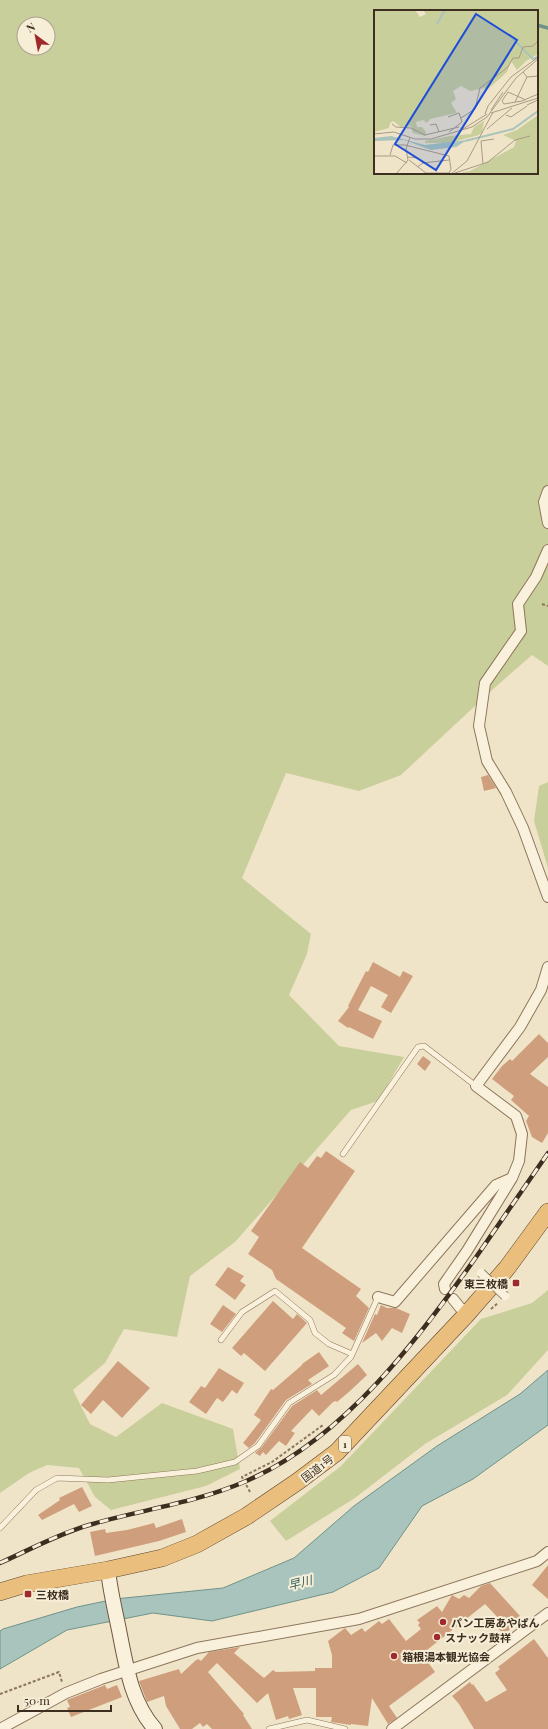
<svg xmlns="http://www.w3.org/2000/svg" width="548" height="1729" viewBox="0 0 548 1729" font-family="'Playfair Display','Noto Sans JP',serif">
<rect width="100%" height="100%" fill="#f0e4c8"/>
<path fill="#c9cf9b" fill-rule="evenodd" d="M0,0H548V666L532,655L491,691L401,775L359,791L286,773L242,878L311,934L307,954L289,995L339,1046L404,1057L378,1101L351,1110L235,1242L190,1276L177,1337L124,1329L105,1363L73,1390L90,1424L116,1437L162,1403L233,1429L240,1469L206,1486L111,1510L95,1497L79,1468L47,1465L29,1473L0,1493ZM375,11H537V173H375ZM24,24H48V48H24Z
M548,782V868L534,821L539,786Z
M548,1290V1350L507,1395L425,1444L355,1498L286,1541L270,1521L341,1466L481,1319L532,1303Z"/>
<path fill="#a9c4bc" stroke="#6f938a" d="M548,1370V1425L473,1479L422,1506L379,1568L333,1592L212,1621L153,1613L67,1630L0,1669V1631L3,1629L77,1607L115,1599L223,1588L294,1558L354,1506L437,1446L520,1394Z"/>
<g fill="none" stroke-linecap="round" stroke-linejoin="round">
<path stroke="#6f938a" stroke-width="3.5" d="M537,25L548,28"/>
</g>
<path fill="#cf9f7d" d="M488,775L496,788L484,791L481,777Z
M373,962L400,977L403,971L413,976L391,1013L381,1007L388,995L371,986L358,1010L382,1021L373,1039L349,1027L348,1028L338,1021L349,1007L348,1006L366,971L368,972Z
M539,1034L548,1043V1057L530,1074L548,1087V1133L542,1143L532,1137L526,1121L529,1116L511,1100L514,1096L492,1079L502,1066L510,1059L512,1061Z
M423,1056L431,1062L425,1071L417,1064Z
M326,1151L355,1171L302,1248L361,1289L356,1296L369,1308L354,1341L342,1333L346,1328L276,1279L272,1270L248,1254L259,1237L251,1231L300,1162L308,1168L317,1156L321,1158Z
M228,1267L244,1276L240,1281L246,1285L235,1300L215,1285Z
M273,1301L293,1319L297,1314L307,1323L265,1371L244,1353L241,1356L232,1348Z
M223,1305L236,1314L222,1332L210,1324Z
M381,1305L387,1308H396L410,1314L402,1333L392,1328L382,1341L376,1333L362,1343L375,1314L377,1315Z
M319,1352L329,1366L308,1380L312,1384L286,1400L255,1443L249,1448L243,1443L261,1420L254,1415L271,1389L273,1390L302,1365V1364Z
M118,1361L150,1388L122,1418L103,1400L91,1414L81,1405Z
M358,1364L367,1375L350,1391L337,1402L336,1401L333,1402L319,1416L312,1409L291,1431L295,1433L286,1446L279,1441L266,1455L263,1452L260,1456L255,1453L261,1448L292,1406L317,1390L321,1395Z
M219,1368L244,1383L237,1394L232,1390L223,1402L217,1398L206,1414L189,1402L201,1386L205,1388Z
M82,1487L92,1506L79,1512L74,1504L42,1520L38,1515L60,1500L59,1498Z
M182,1519L186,1532L159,1541L95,1556L90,1532L105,1529L106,1533L127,1530L154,1523L156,1528Z
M548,1565V1599L532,1585Z
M490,1583L520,1616L510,1625L512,1627L505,1635L497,1628L502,1622L485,1604L422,1654L435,1672L389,1706L397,1718L388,1724L372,1698L368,1726L351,1724V1725L331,1722L332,1717H316V1688H293L302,1715L289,1719L288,1716L276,1720L268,1693L257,1703L217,1663L208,1672L244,1714L243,1715L252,1729H212L207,1724L203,1727L200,1723L192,1729H180L166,1706L164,1696L147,1702L139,1681L179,1669L181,1674L195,1661L198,1659L201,1661L209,1652L240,1647L234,1653L264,1678L273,1670L276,1672L315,1671V1668H332V1655L328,1641L345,1628L351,1635L362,1628L365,1632L379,1621L382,1624L389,1619L406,1641L421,1629L418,1625L420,1623L417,1620L437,1606L442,1612L452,1595L459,1599L464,1595L469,1598L481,1586Z
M534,1639L548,1658V1729H474L459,1704L452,1696L470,1682L472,1685L473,1684L486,1702L507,1690L495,1673L500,1669L498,1667Z
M105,1685L107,1689L117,1685L122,1697L71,1717L67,1708L70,1707L67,1700Z"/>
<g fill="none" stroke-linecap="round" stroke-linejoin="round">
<defs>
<path id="service" d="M343,1154L418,1047L424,1046L476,1086
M221,1340L242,1312L275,1291L310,1320L315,1333L329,1344L352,1354
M0,1528L36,1490L57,1478L108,1480L197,1471L235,1462L258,1446L289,1403L334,1375L351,1357L378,1297
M269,1729L307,1720L345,1729"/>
<path id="minor" d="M548,491L544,502L548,523
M548,550L536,577L518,604L521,631L485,683L479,726L487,761L506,792L523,828L548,897
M445,1289L444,1284L467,1251L512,1178L519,1161L522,1134L516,1116L476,1086L520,1027L541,990L548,967
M378,1297L395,1302L496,1185L512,1178
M453,1299L466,1315
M0,1729L66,1693L101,1679L197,1648L359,1619L537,1561L548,1552
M392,1729L548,1613"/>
<path id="secondary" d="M108,1570C110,1590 115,1610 119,1630C126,1665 131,1702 155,1729"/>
<path id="trunk" d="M0,1592L26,1584L108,1570L162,1558L197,1544L247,1516L297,1482L337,1452L466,1315L507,1268L548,1212"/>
</defs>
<use href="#service" stroke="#8d765c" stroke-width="6"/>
<use href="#minor" stroke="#8d765c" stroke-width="12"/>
<use href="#secondary" stroke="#6f573f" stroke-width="16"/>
<use href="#trunk" stroke="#5b4430" stroke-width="18"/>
<path stroke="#8d765c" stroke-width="2" stroke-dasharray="3 2" stroke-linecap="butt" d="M542,604L548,606
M491,1309L498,1303
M250,1492L242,1477L272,1462L323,1425
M0,1694L59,1672L62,1682"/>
<use href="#service" stroke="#faf1dc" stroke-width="5"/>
<use href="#minor" stroke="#faf1dc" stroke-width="10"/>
<use href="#secondary" stroke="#faf1dc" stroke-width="14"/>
<use href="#trunk" stroke="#eabe7c" stroke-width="17"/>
<defs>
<path id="rail" d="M0,1563C29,1550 58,1534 89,1525C140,1510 195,1503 244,1482C344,1440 421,1336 481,1250C503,1218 526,1185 548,1153"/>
</defs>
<use href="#rail" stroke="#3d2e20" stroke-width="4.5"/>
<use href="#rail" stroke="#f7eed8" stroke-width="3" stroke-dasharray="9" stroke-linecap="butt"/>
<defs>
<path id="pedestrian-bridge" d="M481,1273L505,1296"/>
</defs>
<use href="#pedestrian-bridge" stroke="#8d765c" stroke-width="10" stroke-linecap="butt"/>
<use href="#pedestrian-bridge" stroke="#faf1dc" stroke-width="8"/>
</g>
<g fill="#9e2a2b" stroke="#f7eed8" stroke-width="1.5">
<rect x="512" y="1279" width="8" height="8" rx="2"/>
<rect x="24" y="1590" width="8" height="8" rx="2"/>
<circle cx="443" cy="1622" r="4"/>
<circle cx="437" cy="1637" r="4"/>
<circle cx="394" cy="1656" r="4"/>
</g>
<g text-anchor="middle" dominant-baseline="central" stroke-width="4" stroke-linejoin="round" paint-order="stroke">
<rect fill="#f7eed8" stroke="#756857" stroke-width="1" x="339" y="1436" width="12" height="16" rx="3"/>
<g font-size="10" font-weight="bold" fill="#3d2e20">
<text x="345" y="1444">1</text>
</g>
<g font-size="11" font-weight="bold" fill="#3d2e20" stroke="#f7eed8" text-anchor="start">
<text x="508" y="1283" text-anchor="end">東三枚橋</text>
<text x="36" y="1594">三枚橋</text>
<text x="451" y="1622">パン工房あやぱん</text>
<text x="445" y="1637">スナック鼓祥</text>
<text x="402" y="1656">箱根湯本観光協会</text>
</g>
<g font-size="11" fill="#3d2e20" stroke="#f7eed8">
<text transform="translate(317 1468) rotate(-37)">国道1号</text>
</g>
<g font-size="12" font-style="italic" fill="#2f5d5a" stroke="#f7eed8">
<text transform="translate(300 1582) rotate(-14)">早川</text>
</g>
</g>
<g transform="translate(374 10)">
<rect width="164" height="164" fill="#f0e4c8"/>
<path d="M0,0H41L46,7L52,4L49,0H164V44L152,51L143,60L137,51L133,62L112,81L111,78L96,81L87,76L79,81L82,89L77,93L83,103L56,109L53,113L49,110L42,112L43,117H48L52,122L51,126L39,123L37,116L27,117L19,111L16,113L15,118L0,122ZM164,105V164H82L96,161L140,137L142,131L129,125L143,120ZM110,111L108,122L105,125L75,133H51V131L76,126L97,124L100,117Z" fill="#c9cf9b"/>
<path d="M17,126L51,135L93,130L82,137L57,140L30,130L0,131V128Z" fill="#a9c4bc"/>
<path fill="none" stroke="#a9c4bc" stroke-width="2" d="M63,14L71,0M139,29L159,49L164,47M91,131L139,119L164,101"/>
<path fill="none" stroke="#a89b85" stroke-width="1" d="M149,62L153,67L164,66M134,82L128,91L130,94L148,91L164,84M134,82L152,90M141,92L153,67M153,95L164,90M117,100L129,82M117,103L164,88M111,104L114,96L137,67L163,48M132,105L137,107L153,96M74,107L85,103L88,112L75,122M87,108L101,99L106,78L134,57L139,48H145L149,37L159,36L164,31M18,114L22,117L37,118L51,125L85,117M56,115L62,114L65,122M89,119L113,104M113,119L138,98M0,124L20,122L41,129H57L98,117L113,107L142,68L164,49M16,145L19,135H31L75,146L77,159L75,163H52L35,150M0,146H21L33,153M34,147L44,148L49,153M109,154L107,131L120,129M43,157L49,153L75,150M81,163L114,152L141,130L156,126M22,164L34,150L32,139L36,127M77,164L93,151L119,102"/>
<path fill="#1d4ed8" fill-opacity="0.15" stroke="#1d4ed8" stroke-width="2" d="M102,4L143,30L62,160L21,134Z"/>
<rect width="164" height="164" fill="none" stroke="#3d2e20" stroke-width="2"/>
</g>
<g transform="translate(36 36) rotate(328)"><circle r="19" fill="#f7eed8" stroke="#ada18e"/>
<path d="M0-3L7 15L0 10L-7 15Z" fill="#9e2a2b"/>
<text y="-6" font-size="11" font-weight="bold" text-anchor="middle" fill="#3d2e20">N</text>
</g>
<path d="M18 1705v6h93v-6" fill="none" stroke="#3d2e20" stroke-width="2"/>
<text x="24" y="1705" font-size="12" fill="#3d2e20" stroke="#f7eed8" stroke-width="3" paint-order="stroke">50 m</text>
</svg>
